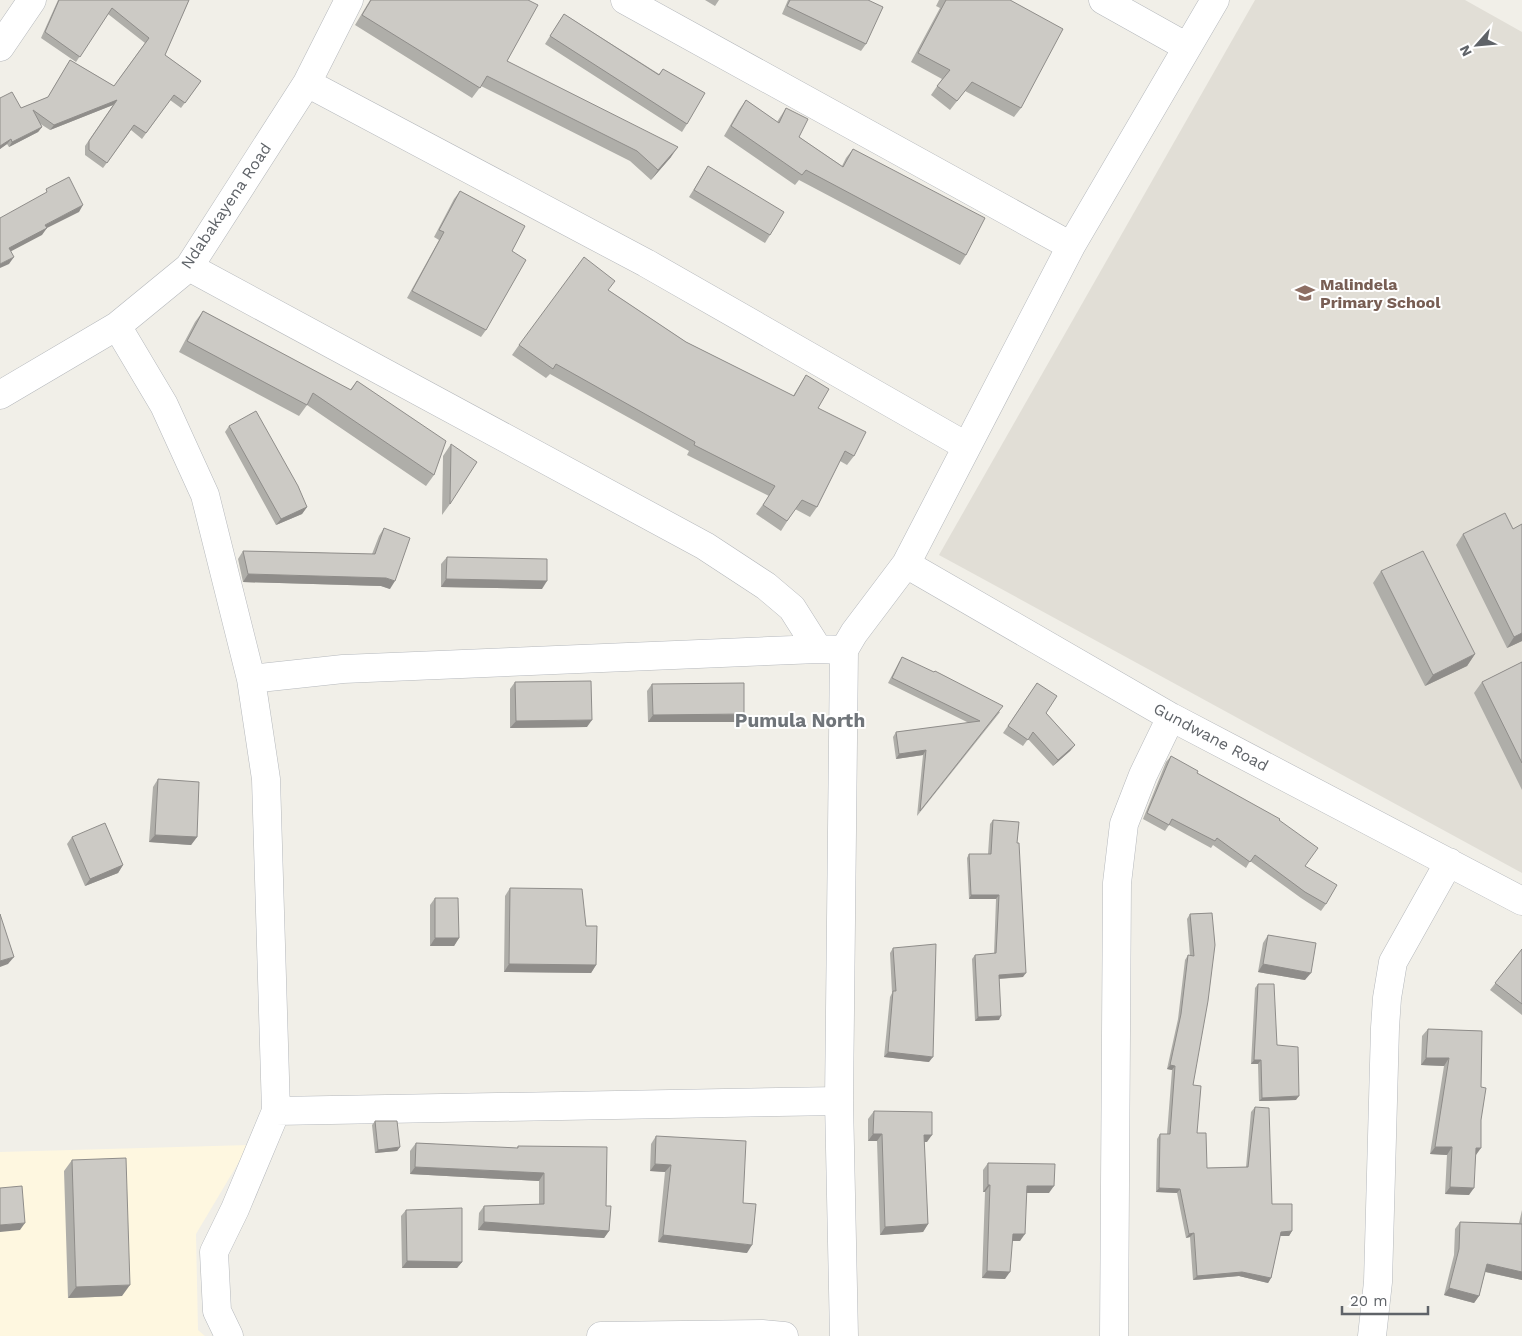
<svg xmlns="http://www.w3.org/2000/svg" width="1522" height="1336" viewBox="0 0 1522 1336" font-family="'Work Sans',sans-serif">
<rect width="100%" height="100%" fill="#f1efe8"/>
<path fill="#fef7e0" d="M249,1145L196,1234L198,1330L205,1336H0V1152Z"/>
<path fill="#e1ded6" d="M1255,0H1465L1522,32V873L939,555Z"/>
<g fill="none" stroke-linecap="round" stroke-linejoin="round">
<defs>
<path id="minor" d="M625,0L1071,246
M1103,0L1187,47
M0,47L32,0
M307,83L646,263L966,446
M189,267L705,546L766,586L792,608L818,649
M117,326L164,405L205,495L251,679L343,669L818,649L844,650
M0,395L117,326L189,267L307,83L349,0
M906,564L1171,717L1522,901
M276,1111L839,1101
M229,1336L217,1311L214,1252L235,1209L276,1111L266,779L251,679
M601,1336L762,1334L784,1336
M844,1336L839,1101L844,650L854,633L906,564L1071,246L1215,0
M1114,1336L1117,883L1124,824L1143,775L1171,717
M1372,1336L1378,1282L1385,1028L1387,998L1393,962L1449,862"/>
</defs>
<use href="#minor" stroke="#b5b8bc" stroke-width="29"/>
<use href="#minor" stroke="#fff" stroke-width="28"/>
</g>
<path fill="#afaea9" d="M58,0H189L165,55L201,81L181,108L170,100L142,139L131,130L103,168L85,155V146L113,105L50,130L39,123L42,127L38,132L9,147L7,144L0,149V98L21,108L48,97L70,60L114,86L145,43L108,14L76,62L41,38Z
M370,0H528L507,61L671,157L651,180L630,161L481,86L472,98L355,25Z
M705,0H719L715,6Z
M788,0H868L866,44L861,51L782,14Z
M939,0H1010L1021,108L1014,117L965,91L950,110L931,95L942,79L911,62L940,8L936,6Z
M564,14L659,74L663,69L687,124L682,132L545,44Z
M746,100L777,122L786,108L799,137L842,166L846,158L853,149L966,255L960,265L799,180L795,185L724,136L739,110Z
M708,166L770,235L765,243L689,197Z
M460,191L512,251L486,330L481,337L407,298L439,240L434,237L454,199Z
M608,290L686,342L793,396L806,375L818,408L854,456L847,465L840,461L817,507L810,517L795,509L781,531L756,514L769,496L687,455L689,451L550,374L546,378L512,355L519,345Z
M203,311L350,390L357,381L434,475L426,486L307,405L299,416L179,352L195,322Z
M229,426L307,507L302,514L276,525L225,432Z
M451,444L450,504L442,515L443,456Z
M1522,524V641L1507,648L1456,545L1463,534L1513,529Z
M384,528L390,589L381,586L243,582L238,559L243,551L372,554L379,536Z
M447,557L542,589L441,587V564Z
M1381,571L1475,654L1467,666L1425,686L1373,583Z
M902,657L1000,712L917,816L923,755L896,759L893,737L896,732L969,723L888,683L899,662Z
M1522,662V790L1474,693L1482,682Z
M515,682L587,727L510,728V689Z
M1037,683L1046,713L1075,745L1070,751L1053,766L1028,739L1023,746L1003,733Z
M652,684L739,722H648L647,691Z
M1171,756L1197,773L1279,820L1305,866L1326,904L1321,911L1301,898L1250,861L1246,868L1213,845L1211,848L1169,825L1165,831L1143,819L1166,762Z
M158,779L197,837L191,845L149,842L153,787Z
M993,820L1017,843L1023,977L999,979V1020L975,1021L972,959L975,955L994,954L996,899H969L967,858L969,854H988L990,824Z
M72,837L123,865L118,873L85,886L67,844Z
M510,888L586,926L596,965L591,973L504,972L505,896Z
M435,898L459,938L454,946H430V905Z
M1212,913L1193,1085L1197,1133L1207,1168L1246,1167L1251,1112L1255,1107L1272,1204L1292,1231L1289,1236H1280L1271,1278L1268,1283L1239,1276L1193,1280L1190,1237L1186,1238L1177,1193L1156,1192L1157,1139L1160,1134H1167L1172,1070L1167,1069L1178,1019L1185,960L1188,955L1190,956L1187,919L1190,914Z
M1268,935L1305,980L1258,972L1263,943Z
M893,948L929,1062L884,1057L890,997L892,993L890,953Z
M1522,949V1015L1490,990Z
M1258,984L1277,1045L1296,1100L1259,1101L1258,1064H1251L1255,988Z
M1428,1029L1482,1031L1475,1155L1469,1195L1445,1194L1447,1155L1430,1154L1444,1066L1421,1065L1422,1036Z
M874,1111L927,1142H924L928,1224L923,1232L880,1235L877,1141H868V1119Z
M375,1121L400,1147L397,1151L375,1153L372,1125Z
M656,1136L747,1253L658,1242L665,1172L650,1171L651,1144Z
M416,1143L517,1148L518,1146L606,1206L609,1231L604,1238L478,1230L479,1213L484,1206L539,1204V1181L410,1174V1151Z
M72,1160L122,1296L68,1298L64,1171Z
M988,1163L1049,1193H1026L1020,1241H1012L1005,1279L982,1278L985,1192H983V1170Z
M406,1210L462,1262L457,1268H402L401,1216Z
M1522,1210V1280L1485,1272L1479,1296L1474,1303L1444,1295L1454,1255L1455,1229L1460,1222L1519,1223Z"/>
<path fill="#8f8d8a" d="M117,100L113,105L50,130L54,125Z
M42,127L38,132L9,147L12,142Z
M11,139L7,144L0,149V146Z
M678,147L671,157L651,180L658,170Z
M83,205L79,212L47,228L42,235L4,255L9,248L45,225Z
M14,257L9,264L0,268V264Z
M307,507L302,514L276,525L281,519Z
M248,574L386,578L395,581L390,589L381,586L243,582Z
M446,579L547,581L542,589L441,587Z
M1522,633V641L1507,648L1514,637Z
M1475,654L1467,666L1425,686L1433,675Z
M744,714L739,722H648L653,715Z
M592,720L587,727L510,728L516,721Z
M1075,745L1070,751L1053,766L1058,760Z
M926,750L923,755L896,759L899,754Z
M155,835L197,837L191,845L149,842Z
M123,865L118,873L85,886L90,879Z
M971,895H999L996,899H969Z
M435,938H459L454,946H430Z
M14,957L8,964L0,967V961Z
M509,964L596,965L591,973L504,972Z
M1263,964L1311,973L1305,980L1258,972Z
M1026,973L1023,977L996,979L999,975Z
M1001,1016L999,1020L975,1021L978,1017Z
M888,1052L933,1057L929,1062L884,1057Z
M1426,1058H1449L1444,1066L1421,1065Z
M1254,1060H1261L1258,1064H1251Z
M1170,1065L1175,1066L1172,1070L1167,1069Z
M1299,1096L1296,1100L1259,1101L1262,1098Z
M873,1134H882L877,1141H868Z
M924,1135H932L927,1142H919Z
M400,1147L397,1151L375,1153L378,1150Z
M1435,1147H1452L1447,1155L1430,1154Z
M1476,1148H1481L1476,1155Z
M655,1164L671,1165L665,1172L650,1171Z
M415,1167L544,1173L539,1181L410,1174Z
M988,1185H990L985,1192H983Z
M1027,1186H1054L1049,1193H1022Z
M1450,1187L1474,1188L1469,1195L1445,1194Z
M1159,1188L1180,1189L1177,1193L1156,1192Z
M484,1222L609,1231L604,1238L478,1230Z
M25,1223L20,1230L0,1232V1225Z
M928,1224L923,1232L880,1235L885,1227Z
M1292,1231L1289,1236H1278L1281,1232Z
M1194,1233L1190,1237L1186,1238L1189,1234Z
M1013,1234H1025L1020,1241H1008Z
M663,1235L752,1245L747,1253L658,1242Z
M407,1261L462,1262L457,1268H402Z
M1487,1264L1522,1272V1280L1482,1271Z
M987,1271L1010,1272L1005,1279L982,1278Z
M1242,1272L1271,1278L1268,1283L1239,1276L1193,1280L1197,1276Z
M130,1285L122,1296L68,1298L76,1287Z
M1449,1288L1479,1296L1474,1303L1444,1295Z"/>
<path fill="#cccac5" stroke="#8f8d8a" d="M59,0H189L165,55L201,81L185,103L174,95L146,133L134,125L107,163L89,150V141L117,100L54,125L33,110L42,127L12,142L11,139L0,146V98L12,92L21,108L48,97L70,60L114,86L149,38L112,8L80,57L45,32Z
M371,0H528L538,5L507,61L678,147L658,170L637,151L487,76L480,88L362,15Z
M790,0H868L883,7L866,44L787,6Z
M946,0H1010L1063,29L1021,108L972,82L957,101L937,86L950,70L918,53Z
M564,14L659,75L663,69L705,93L687,124L550,36Z
M746,100L779,123L786,108L808,119L799,137L843,167L853,149L985,218L966,255L806,170L802,175L731,126Z
M708,166L784,212L770,235L694,190Z
M69,177L83,205L45,225L47,228L9,248L14,257L0,264V218L47,192L46,189Z
M460,191L525,226L512,251L526,260L486,330L412,291L444,232L439,230Z
M584,257L615,281L608,290L686,342L794,396L806,375L829,389L818,408L866,432L854,456L845,451L817,507L802,500L787,521L763,505L775,486L694,445L695,442L556,364L553,369L519,345Z
M203,311L351,390L357,381L446,441L434,475L313,393L307,405L187,341Z
M256,411L298,486L307,507L281,519L229,426Z
M451,444L477,462L450,504Z
M1505,513L1513,529L1522,524V633L1514,637L1463,534Z
M384,528L410,538L395,581L386,578L248,574L243,551L375,554Z
M1423,551L1475,654L1433,675L1381,571Z
M447,557L547,559V581L446,579Z
M902,657L934,672L935,671L1003,706L920,811L926,750L899,754L896,732L980,721L892,678Z
M1522,662V763L1482,682Z
M591,681L592,720L516,721L515,682Z
M744,683V714L653,715L652,684Z
M1037,683L1057,696L1046,713L1075,745L1058,760L1033,732L1028,740L1008,726Z
M1171,756L1198,771L1197,773L1280,819L1279,820L1318,848L1305,866L1337,885L1326,904L1305,892L1255,855L1250,862L1217,838L1215,841L1172,819L1169,825L1147,813Z
M158,779L199,782L197,837L155,835Z
M993,820L1019,822L1017,843H1019L1026,973L999,975L1001,1016L978,1017L975,955L996,953L999,895H971L969,854H991Z
M105,823L123,865L90,879L72,837Z
M510,888L582,889L586,926H597L596,965L509,964Z
M435,898H458L459,938H435Z
M1212,913L1215,945L1208,1001L1193,1085L1201,1086L1197,1133H1206L1207,1168L1248,1167L1255,1107L1269,1108L1272,1204H1292V1231L1281,1232L1271,1278L1242,1272L1197,1276L1194,1233L1189,1234L1180,1189L1159,1188L1160,1134H1170L1175,1066L1170,1065L1181,1014L1188,955L1194,956L1190,914Z
M0,914L14,957L0,961Z
M1268,935L1316,943L1311,973L1263,964Z
M936,944L933,1057L888,1052L893,991H896L893,948Z
M1522,949V1004L1495,983Z
M1258,984H1274L1277,1045L1298,1047L1299,1096L1262,1098L1261,1060H1254Z
M1428,1029L1482,1031L1481,1087L1486,1088L1481,1120V1148H1476L1474,1188L1450,1187L1452,1147H1435L1449,1058H1426Z
M874,1111L932,1112V1135H924L928,1224L885,1227L882,1134H873Z
M375,1121H397L400,1147L378,1150Z
M656,1136L746,1141L743,1203L756,1204L752,1245L663,1235L671,1165L655,1164Z
M416,1143L518,1148V1146L607,1147L606,1206H611L609,1231L484,1222V1206L544,1204V1173L415,1167Z
M126,1158L130,1285L76,1287L72,1160Z
M988,1163L1055,1164L1054,1186H1027L1025,1234H1013L1010,1272L987,1271L990,1185H988Z
M22,1186L25,1223L0,1225V1188Z
M462,1208V1262L407,1261L406,1210Z
M1460,1222L1522,1224V1272L1487,1264L1479,1296L1449,1288L1459,1249Z"/>
<defs>
<symbol id="school-bare" viewBox="-9 -9 18 18"><path d="M0-5L7-2L0 1L-7-2ZM-4 1L0 2.5L4 1V4Q0 6-4 4Z" fill="#8d6e63" stroke="#fff" stroke-width="2.5" paint-order="stroke"/></symbol>
</defs>
<g fill-rule="evenodd">
<use href="#school-bare" x="1291" y="279" width="28" height="28"/>
</g>
<g text-anchor="middle" dominant-baseline="central" stroke-width="4" stroke-linejoin="round" paint-order="stroke">
<g font-size="16" fill="#5f6368" stroke="#fff">
<text transform="translate(226 206) rotate(-56)">Ndabakayena Road</text>
<text transform="translate(1211 737) rotate(28)">Gundwane Road</text>
</g>
<g font-size="16" font-weight="bold" fill="#785e54" stroke="#fff" text-anchor="start">
<text x="1320" y="284">Malindela<tspan x="1320" dy="18">Primary School</tspan></text>
</g>
<g font-size="19" font-weight="bold" fill="#70757a" stroke="#fff">
<text x="800" y="720">Pumula North</text>
</g>
</g>
<g transform="translate(1477 45) rotate(243)" stroke="#ffffff" stroke-width="4" paint-order="stroke">
<path d="M0-4L9 19L0 12L-9 19Z" fill="#5f6368"/>
<text y="-8" font-size="14" font-weight="bold" text-anchor="middle" fill="#5f6368">N</text>
</g>
<path d="M1342 1306v8h86v-8" fill="none" stroke="#5f6368" stroke-width="2.5"/>
<text x="1350" y="1306" font-size="15" fill="#5f6368" stroke="#ffffff" stroke-width="4" paint-order="stroke">20 m</text>
</svg>
